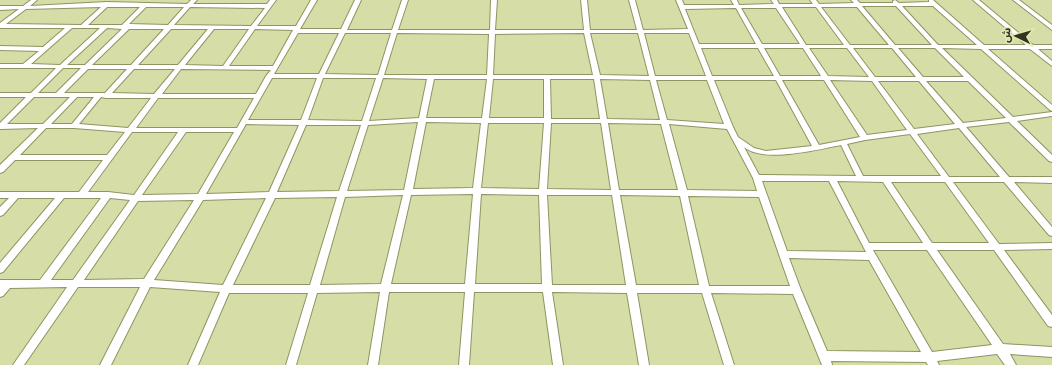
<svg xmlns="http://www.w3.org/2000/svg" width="1052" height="365" viewBox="0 0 1052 365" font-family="'Work Sans','Noto Sans Arabic',sans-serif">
<rect width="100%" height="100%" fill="#d7dda7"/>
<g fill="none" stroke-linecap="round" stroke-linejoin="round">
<defs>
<path id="minor" d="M31,0H37L30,6L107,2L187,4L191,0H197L193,4H267L270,0H276L257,26H296L311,0H317L300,29H341L355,0H361L347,30H392L402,0H408L398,30H490L491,0H497L495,30H584L581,0H587L590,30H637L629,0H635L643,30L688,29L676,0H682L684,5H734L731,0H737L739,5L774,4L771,0H777L779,4H813L810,0H816L819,4L854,3L851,0H857L860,3H893V1L895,0L899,3L929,2V0H933L984,45H1026L973,0H979L1033,45H1052V49H1038L1052,61V66L1030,49H988L1052,105V111L1050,110L981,49L942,48L1013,117L1052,112V116L1017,121L1052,155V162L1049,161L1009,122L966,127L1009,177H1052V183L1014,182L1052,227V236L1049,235L1004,182H953L999,244L1052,243V249L1004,250L1052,315V327L1048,326L994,250H937L1003,344L1052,347V357L1010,354L1016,365H1005L997,354L937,361L939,365H928L926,362L831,361L832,365H822L793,294L711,293L734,365H724L702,293H637L649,365H639L627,293L552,292L563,365H553L543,292H474L469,365H459L465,292H389L378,365H368L380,292L317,293L296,365H286L308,293H229L198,365H188L220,292L150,287L111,365H100L140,287H78L24,365H13L67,287L10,288L3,296L0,297V280H40L101,198H64L3,272L0,273V263L55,198H18L3,215L0,216V207L9,198H0V192H79L103,160H15L3,172L0,173V165L38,128L0,129V123L26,97H0V93H31L56,68H0V64H23L39,51L0,50V46L43,47L65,28H0V23L19,9L0,10V6H23ZM862,6H896L932,45H895ZM902,6H933L977,45H938ZM101,7L81,25L6,24L26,9ZM107,7H140L122,25H88ZM146,7H184L168,25L129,24ZM190,7L265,8L251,26L174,25ZM782,7H816L844,45H806ZM821,7H857L889,45H850ZM736,8L756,44H699L685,9ZM741,8H776L800,44H762ZM72,28H100L60,65L31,64ZM107,28L122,29L85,65H67ZM129,29H164L131,65H92ZM171,29H208L178,65H138ZM214,29H249L223,66L185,65ZM255,29L293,30L273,66H229ZM298,33H339L319,74H274ZM345,33H391L378,75L325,74ZM397,33L489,34L487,75H384ZM584,33L593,75H493L495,34ZM590,33H638L649,76L600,75ZM644,33H689L706,76H655ZM701,48H758L774,76H712ZM764,48H803L821,76H780ZM809,48H847L869,77L828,76ZM853,48H892L916,77H875ZM898,48H935L964,77H923ZM63,68H81L56,93H38ZM88,69H127L105,93H64ZM134,69H175L154,94L112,93ZM181,69L271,70L266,76L256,94H162ZM272,78H317L301,120H248ZM323,78H376L362,121L308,120ZM383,78L427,79L419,118L369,121ZM434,79H487L482,118H426ZM493,79H544V118H489ZM550,79H594L600,119H551ZM600,79L650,80L660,120L607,119ZM656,80H707L724,124L667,120ZM714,80H776L812,146L766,151L754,148L738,137L733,127ZM782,80H824L860,137L819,145ZM830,80L872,81L907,130L867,135ZM878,81H919L955,124L914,129ZM926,81H968L1006,118L963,123ZM34,97H70L43,124H7ZM77,97H94L72,124H51ZM101,97L106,98H151L128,128L79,124ZM158,98H254L237,128H136ZM418,122L404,190L347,191L368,125ZM426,122L481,123L473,188L413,189ZM488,123H544L539,189L481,188ZM551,123H601L611,190L547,189ZM608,123L661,124L678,190H619ZM246,124L299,125L269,192L206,194ZM669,124L727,129L753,178L757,191L687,190ZM306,125H361L339,191L277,192ZM46,128H74L125,132L107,155H20ZM959,128L1000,177H949L917,134ZM132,132H178L134,195L108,192H88ZM186,132H234L198,194L142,195ZM910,134L941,176H863L847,144L865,140ZM841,145L856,176L759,175L744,147C763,163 817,150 841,145ZM762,181H829L866,252L787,251ZM837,181L883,182L923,243H869ZM891,182H945L989,243H932ZM473,194L465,284H391L411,195ZM481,194L539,195L542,284H475ZM403,195L381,284L320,285L345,197ZM547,195H612L626,285H552ZM620,195L680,196L699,285H636ZM688,196L759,197L790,286H709ZM337,197L310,285H233L275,198ZM110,198L130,200L73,280H51ZM266,198L223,285L154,280L203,200ZM194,200L144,279L84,280L138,201ZM873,250H927L992,345L932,352ZM789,258L869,260L921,352L827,351L801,290Z
M1013,0H1019L1052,25V30Z"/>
</defs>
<use href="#minor" stroke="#8f9462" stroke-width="2"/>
<use href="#minor" fill="#fff" fill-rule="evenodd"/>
</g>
<g transform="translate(1016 36) rotate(275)" stroke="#e4eab4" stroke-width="3" paint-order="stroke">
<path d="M0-3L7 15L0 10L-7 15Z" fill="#32341f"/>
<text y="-6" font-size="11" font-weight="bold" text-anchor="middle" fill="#32341f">ش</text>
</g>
</svg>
